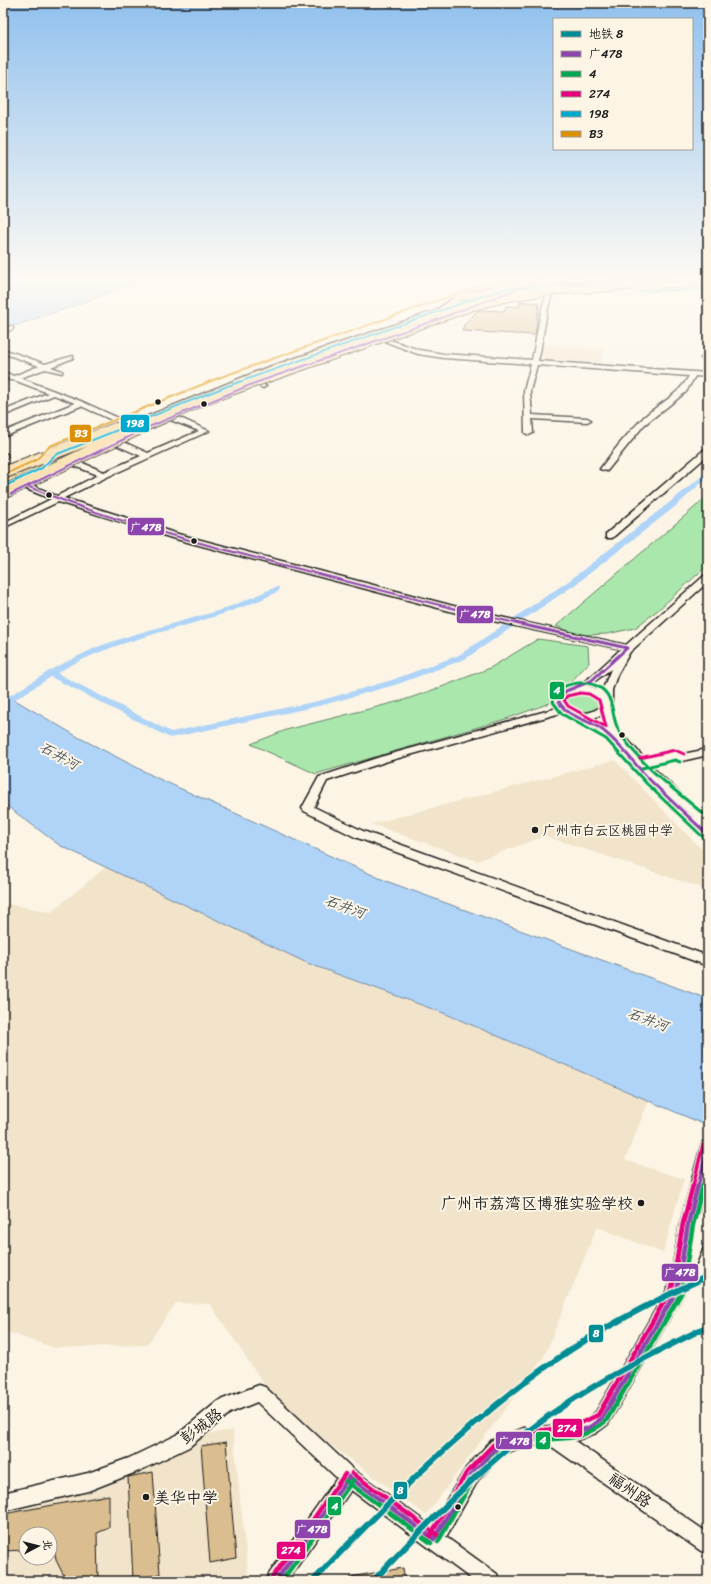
<svg xmlns="http://www.w3.org/2000/svg" width="711" height="1584" viewBox="0 0 711 1584" font-family="Sriracha,'LXGW WenKai TC',sans-serif">
<rect width="100%" height="100%" fill="#fcf5e5"/>
<filter id="ink" filterUnits="userSpaceOnUse"><feTurbulence type="fractalNoise" baseFrequency=".025" numOctaves="2"/><feDisplacementMap in="SourceGraphic" scale="8" xChannelSelector="R" yChannelSelector="G"/><feConvolveMatrix kernelMatrix="1 2 1 2 8 2 1 2 1" color-interpolation-filters="sRGB"/></filter>
<g filter="url(#ink)">
<path fill="#f2e4cb" fill-rule="evenodd" d="M543,345L604,349L601,366L539,362Z
M615,760L708,856V890L545,836L477,861L371,824Z
M106,867L307,963L446,1014L649,1100L625,1160L684,1179L663,1253L597,1227L544,1357L426,1515L280,1408L210,1304L176,1303L147,1345L55,1348L3,1331V903L51,912Z
M233,1430L249,1581H3V1509L102,1486L157,1463L201,1435ZM26,1534H50V1558H26Z"/>
<path fill="#aae7ad" stroke="#638264" d="M708,496V565L658,610L635,628L607,634L580,635L556,626Z
M538,639L588,646L589,663L550,703L506,719L316,774L251,744L286,730L404,700L444,686L490,668Z
M582,692L597,698L600,703L598,708C588,715 573,713 566,703V698L571,694Z"/>
<path fill="#afd4f8" stroke="#748aa0" d="M3,276H151L82,303L3,330Z
M3,693L78,737L157,778L386,881L708,999V1126L446,1014L307,963L59,845L3,803Z"/>
<g fill="none" stroke-linecap="round" stroke-linejoin="round">
<path fill="#afd4f8" fill-rule="evenodd" d="M708,471V477L676,506L576,584L465,659L398,684L323,705L170,738L51,677L3,707V700L54,668L97,647L132,635L214,612L234,605L276,587H279V591C208,628 126,632 57,673L171,732L322,700L392,680L459,655L570,580L670,502Z"/>
</g>
<path fill="#dabe8f" stroke="#1c1c1c" d="M520,301L539,303L535,335L462,331L464,325L478,310L504,311L506,306L520,307Z
M226,1442L236,1558L210,1563L201,1446Z
M153,1472L160,1574L133,1580L128,1477Z
M109,1495V1528L97,1533L98,1581H71L63,1574L56,1560L54,1547H50V1534H26V1550L3,1551V1514Z
M403,1568L405,1581H350V1577Z"/>
<g fill="none" stroke-linecap="round" stroke-linejoin="round">
<defs>
<path id="minor" d="M550,290L553,292C544,314 544,338 538,361L708,373V377L695,376L686,392L644,425L607,471L600,469C613,451 628,433 644,417C660,403 678,396 689,376L537,365L530,391L532,415L587,418L591,420L587,422L532,419L533,433L529,435L525,433L524,391L531,364L444,358L418,354L379,339L382,337L419,350L444,354L532,360C535,348 542,294 550,290Z
M471,299L487,301L484,303L474,302L445,312L442,310Z
M11,326L13,327V329L3,333V329Z
M3,349L45,364L73,356V358L51,367L62,371V373L45,369L20,378L83,402L134,425L127,427L81,406L3,437V432L75,403L54,395L3,416V411L48,393L14,380H9L8,378L3,376V372L14,376L39,366L3,353Z
M708,354V364L701,358Z
M247,379H251L266,386L263,388L247,381Z
M168,415H174L209,431L107,477L64,498L178,534L465,609L626,645L705,575L708,574V582L630,652L617,675L612,690V715L617,728L645,759L676,752L683,754L708,749V755L682,761L675,759L649,764L708,819V839L704,838L689,824L687,821L693,817L650,778L620,744H612L598,731L561,713L388,761L327,781L314,807L363,831L708,956V966L355,837L304,811L302,808L319,777L380,757L557,708L553,698C562,685 576,687 588,679C599,670 610,659 621,649L461,614L172,538L58,502L3,528V523L51,499L24,488V484H30L57,496L98,475L72,465V461H78L104,472L141,456L109,442V438H115L148,453L199,431L168,419ZM611,669L602,691L588,686ZM575,691C585,691 594,693 601,700L600,707C588,717 568,715 563,698L567,694ZM602,715L606,727L590,719Z
M705,449H708V455L612,538H606V534Z
M3,454H7V458H3Z
M708,1140V1175L696,1225L703,1205L708,1203V1234L683,1295L608,1424L596,1433L575,1441L708,1533V1553L701,1551L548,1444L524,1446L503,1454L478,1480L446,1537L497,1574L499,1581H474L351,1490L287,1581H267L269,1574L337,1478L257,1402L230,1413L189,1447L139,1471L88,1491L3,1511V1493L88,1473L129,1458L177,1435L218,1401L259,1385L265,1387L355,1471L431,1526L466,1468L491,1441L524,1428L574,1424L585,1420L596,1412L675,1276L672,1271L680,1224L701,1146L703,1142Z"/>
<path id="major" d="M611,276H671L667,278L545,282L541,280L545,278Z
M510,281H513V285L462,300L441,315L269,373L107,438H101L99,436L263,369L435,311L456,296Z
M708,282V286L655,288L651,286L655,284Z
M39,461L44,464L42,466L3,484V477Z"/>
<path id="highway" d="M668,276H708V280L665,281L664,279Z"/>
</defs>
<use href="#minor" stroke="#1c1c1c" stroke-width="3"/>
<use href="#major" stroke="#1c1c1c" stroke-width="3"/>
<use href="#highway" stroke="#1c1c1c" stroke-width="3"/>
<use href="#minor" fill="#fcf5e5" fill-rule="evenodd"/>
<use href="#major" fill="#f9deab" fill-rule="evenodd"/>
<use href="#highway" fill="#f9deab" fill-rule="evenodd"/>
<defs>
<path id="highway-bridge-far1" d="M537,284L561,276
M497,288L544,276
M112,430L116,428
M136,430L211,397L470,306L504,297L546,290L671,282"/>
<path id="highway-bridge" d="M3,473L115,429
M3,493L138,429"/>
</defs>
<use href="#highway-bridge-far1" stroke="#1c1c1c" stroke-width="12" stroke-linecap="butt"/>
<use href="#highway-bridge" stroke="#1c1c1c" stroke-width="14" stroke-linecap="butt"/>
<use href="#highway-bridge-far1" stroke="#f9deab" stroke-width="10"/>
<use href="#highway-bridge" stroke="#f9deab" stroke-width="12"/>
<defs>
<path id="bus-1-far3" d="M27,486C107,520 192,541 276,563C357,584 438,606 520,624
M11,494L151,426L255,383L436,320L552,276"/>
<path id="bus-1-far2" d="M515,623L627,648
M627,648L591,681L566,691L558,698C561,715 589,720 601,729C620,743 634,764 650,780C669,799 689,817 708,835"/>
<path id="bus-1-far1" d="M698,1186L708,1146"/>
<path id="bus-1" d="M349,1477L434,1539
M434,1539L472,1474L497,1447L524,1437L574,1433L590,1427L602,1418L677,1290L688,1224L698,1185
M276,1581L349,1477"/>
<path id="bus-2-far2" d="M642,768L675,760L680,762
M705,839L647,784L606,739L562,714L553,702L556,691C569,682 588,679 602,689C615,699 611,718 619,731C640,766 677,791 708,818"/>
<path id="bus-2-far1" d="M703,1186L708,1166"/>
<path id="bus-2" d="M346,1481L431,1543
M438,1542C453,1516 475,1469 500,1451C505,1447 518,1443 525,1442C560,1435 574,1446 606,1421L682,1292L693,1225L703,1185
M282,1581L353,1480"/>
<path id="bus-3-far2" d="M580,693L589,694L599,700L606,727L568,706L564,700L567,696Z
M640,758L675,750L684,754"/>
<path id="bus-3-far1" d="M693,1186L703,1145"/>
<path id="bus-3" d="M352,1473L437,1535
M430,1536L467,1472L493,1445L508,1436L525,1432L572,1427L598,1415L672,1288L683,1223L693,1185
M272,1578L345,1474"/>
<path id="bus-4" d="M639,291L708,289
M5,486L42,468L55,455L225,387L482,296L508,288L667,281"/>
<path id="bus-5" d="M639,281L708,279
M3,475L36,460L50,446L221,377L479,286L506,278L561,276"/>
</defs>
<use href="#bus-1-far3" stroke="#fcf5e5" stroke-width="4"/>
<use href="#bus-1-far2" stroke="#fcf5e5" stroke-width="6"/>
<use href="#bus-1-far1" stroke="#fcf5e5" stroke-width="6"/>
<use href="#bus-1" stroke="#fcf5e5" stroke-width="8"/>
<use href="#bus-2-far2" stroke="#fcf5e5" stroke-width="6"/>
<use href="#bus-2-far1" stroke="#fcf5e5" stroke-width="6"/>
<use href="#bus-2" stroke="#fcf5e5" stroke-width="8"/>
<use href="#bus-3-far2" stroke="#fcf5e5" stroke-width="6"/>
<use href="#bus-3-far1" stroke="#fcf5e5" stroke-width="6"/>
<use href="#bus-3" stroke="#fcf5e5" stroke-width="8"/>
<use href="#bus-4" stroke="#fcf5e5" stroke-width="4"/>
<use href="#bus-5" stroke="#fcf5e5" stroke-width="4"/>
<use href="#bus-1-far3" stroke="#8e44ad" stroke-width="2"/>
<use href="#bus-1-far2" stroke="#8e44ad" stroke-width="3"/>
<use href="#bus-1-far1" stroke="#8e44ad" stroke-width="3.5"/>
<use href="#bus-1" stroke="#8e44ad" stroke-width="4.5"/>
<use href="#bus-2-far2" stroke="#00a651" stroke-width="3"/>
<use href="#bus-2-far1" stroke="#00a651" stroke-width="3.5"/>
<use href="#bus-2" stroke="#00a651" stroke-width="4.5"/>
<use href="#bus-3-far2" stroke="#e5007d" stroke-width="3"/>
<use href="#bus-3-far1" stroke="#e5007d" stroke-width="3.5"/>
<use href="#bus-3" stroke="#e5007d" stroke-width="4.5"/>
<use href="#bus-4" stroke="#00a9ce" stroke-width="2"/>
<use href="#bus-5" stroke="#dd9004" stroke-width="2"/>
<defs>
<path id="metro-1" d="M313,1581C389,1501 466,1422 557,1359C604,1326 656,1300 708,1276
M373,1581C429,1522 484,1463 550,1415C599,1380 654,1353 708,1326"/>
</defs>
<use href="#metro-1" stroke="#fcf5e5" stroke-width="9"/>
<use href="#metro-1" stroke="#008c95" stroke-width="6"/>
</g>
</g>
<linearGradient id="sky" x2="0" y2="1"><stop stop-color="#91c1ee"/><stop offset="0.56" stop-color="#fefaf3"/><stop offset="1" stop-color="#fefaf3" stop-opacity="0"/></linearGradient>
<rect width="711" height="497" fill="url(#sky)"/>
<g fill="#1c1c1c" stroke="#fcf5e5" stroke-width="1.5">
<circle cx="158" cy="402" r="3.5"/>
<circle cx="204" cy="404" r="3.5"/>
<circle cx="49" cy="495" r="3.5"/>
<circle cx="194" cy="541" r="3.5"/>
<circle cx="622" cy="735" r="3.5"/>
<circle cx="535" cy="830" r="4"/>
<circle cx="641" cy="1203" r="4"/>
<circle cx="146" cy="1497" r="4"/>
<circle cx="458" cy="1507" r="3.5"/>
</g>
<g text-anchor="middle" dominant-baseline="central" stroke-width="4" stroke-linejoin="round" paint-order="stroke">
<g font-size="13" fill="#1c1c1c" stroke="#fcf5e5" text-anchor="start">
<text x="543" y="830">广州市白云区桃园中学</text>
</g>
<g font-size="14" font-style="italic" fill="#48535e" stroke="#fcf5e5">
<text transform="translate(59 756) rotate(29)">石井河</text>
<text transform="translate(345 907) rotate(20)">石井河</text>
<text transform="translate(648 1020) rotate(20)">石井河</text>
</g>
<g font-size="16" fill="#1c1c1c" stroke="#fcf5e5" text-anchor="end">
<text x="633" y="1203">广州市荔湾区博雅实验学校</text>
<text x="154" y="1497" text-anchor="start">美华中学</text>
</g>
<g font-size="16" fill="#1c1c1c" stroke="#fcf5e5">
<text transform="translate(201 1426) rotate(-37)">彭城路</text>
<text transform="translate(630 1490) rotate(35)">福州路</text>
</g>
</g>
<g stroke="#fcf5e5" stroke-width="1.5">
<rect x="120" y="414" width="30" height="19" rx="4" fill="#00a9ce"/>
<rect x="69" y="424" width="23" height="19" rx="4" fill="#dd9004"/>
<rect x="127" y="517" width="38" height="19" rx="4" fill="#8e44ad"/>
<rect x="456" y="605" width="38" height="19" rx="4" fill="#8e44ad"/>
<rect x="549" y="681" width="16" height="19" rx="4" fill="#00a651"/>
<rect x="661" y="1263" width="38" height="19" rx="4" fill="#8e44ad"/>
<rect x="588" y="1324" width="16" height="19" rx="4" fill="#008c95"/>
<rect x="552" y="1418" width="31" height="20" rx="4" fill="#e5007d"/>
<rect x="535" y="1431" width="16" height="19" rx="4" fill="#00a651"/>
<rect x="495" y="1431" width="38" height="19" rx="4" fill="#8e44ad"/>
<rect x="393" y="1481" width="15" height="19" rx="4" fill="#008c95"/>
<rect x="327" y="1496" width="15" height="20" rx="4" fill="#00a651"/>
<rect x="294" y="1519" width="37" height="20" rx="4" fill="#8e44ad"/>
<rect x="276" y="1541" width="30" height="19" rx="4" fill="#e5007d"/>
</g>
<g font-size="11" text-anchor="middle" font-weight="bold" fill="#fff">
<text x="135" y="427">198</text>
<text x="81" y="437">B3</text>
<text x="146" y="531">广478</text>
<text x="475" y="618">广478</text>
<text x="557" y="694">4</text>
<text x="680" y="1276">广478</text>
<text x="596" y="1337">8</text>
<text x="567" y="1432">274</text>
<text x="543" y="1444">4</text>
<text x="514" y="1445">广478</text>
<text x="400" y="1494">8</text>
<text x="335" y="1510">4</text>
<text x="312" y="1533">广478</text>
<text x="291" y="1554">274</text>
</g>
<rect width="711" height="1584" fill="none" stroke="#fcf5e5" stroke-width="16"/>
<rect x="8" y="8" width="695" height="1568" fill="none" stroke="#1c1c1c" stroke-width="1.5" filter="url(#ink)"/>
<rect x="553" y="18" width="140" height="132" fill="#fcf5e5" stroke="#a29e95"/>
<rect x="561" y="31" width="20" height="6" fill="#008c95" stroke="#a29e95"/>
<text x="589" y="38" font-size="12" fill="#1c1c1c">地铁 8</text>
<rect x="561" y="51" width="20" height="6" fill="#8e44ad" stroke="#a29e95"/>
<text x="589" y="58" font-size="12" fill="#1c1c1c">广478</text>
<rect x="561" y="71" width="20" height="6" fill="#00a651" stroke="#a29e95"/>
<text x="589" y="78" font-size="12" fill="#1c1c1c">4</text>
<rect x="561" y="91" width="20" height="6" fill="#e5007d" stroke="#a29e95"/>
<text x="589" y="98" font-size="12" fill="#1c1c1c">274</text>
<rect x="561" y="111" width="20" height="6" fill="#00a9ce" stroke="#a29e95"/>
<text x="589" y="118" font-size="12" fill="#1c1c1c">198</text>
<rect x="561" y="131" width="20" height="6" fill="#dd9004" stroke="#a29e95"/>
<text x="589" y="138" font-size="12" fill="#1c1c1c">B3</text>
<g transform="translate(38 1546) rotate(83)"><circle r="19" fill="#fcf5e5" stroke="#a29e95"/>
<path d="M0-3L7 15L0 10L-7 15Z" fill="#1c1c1c"/>
<text y="-6" font-size="11" font-weight="bold" text-anchor="middle" fill="#1c1c1c">北</text>
</g>
</svg>
